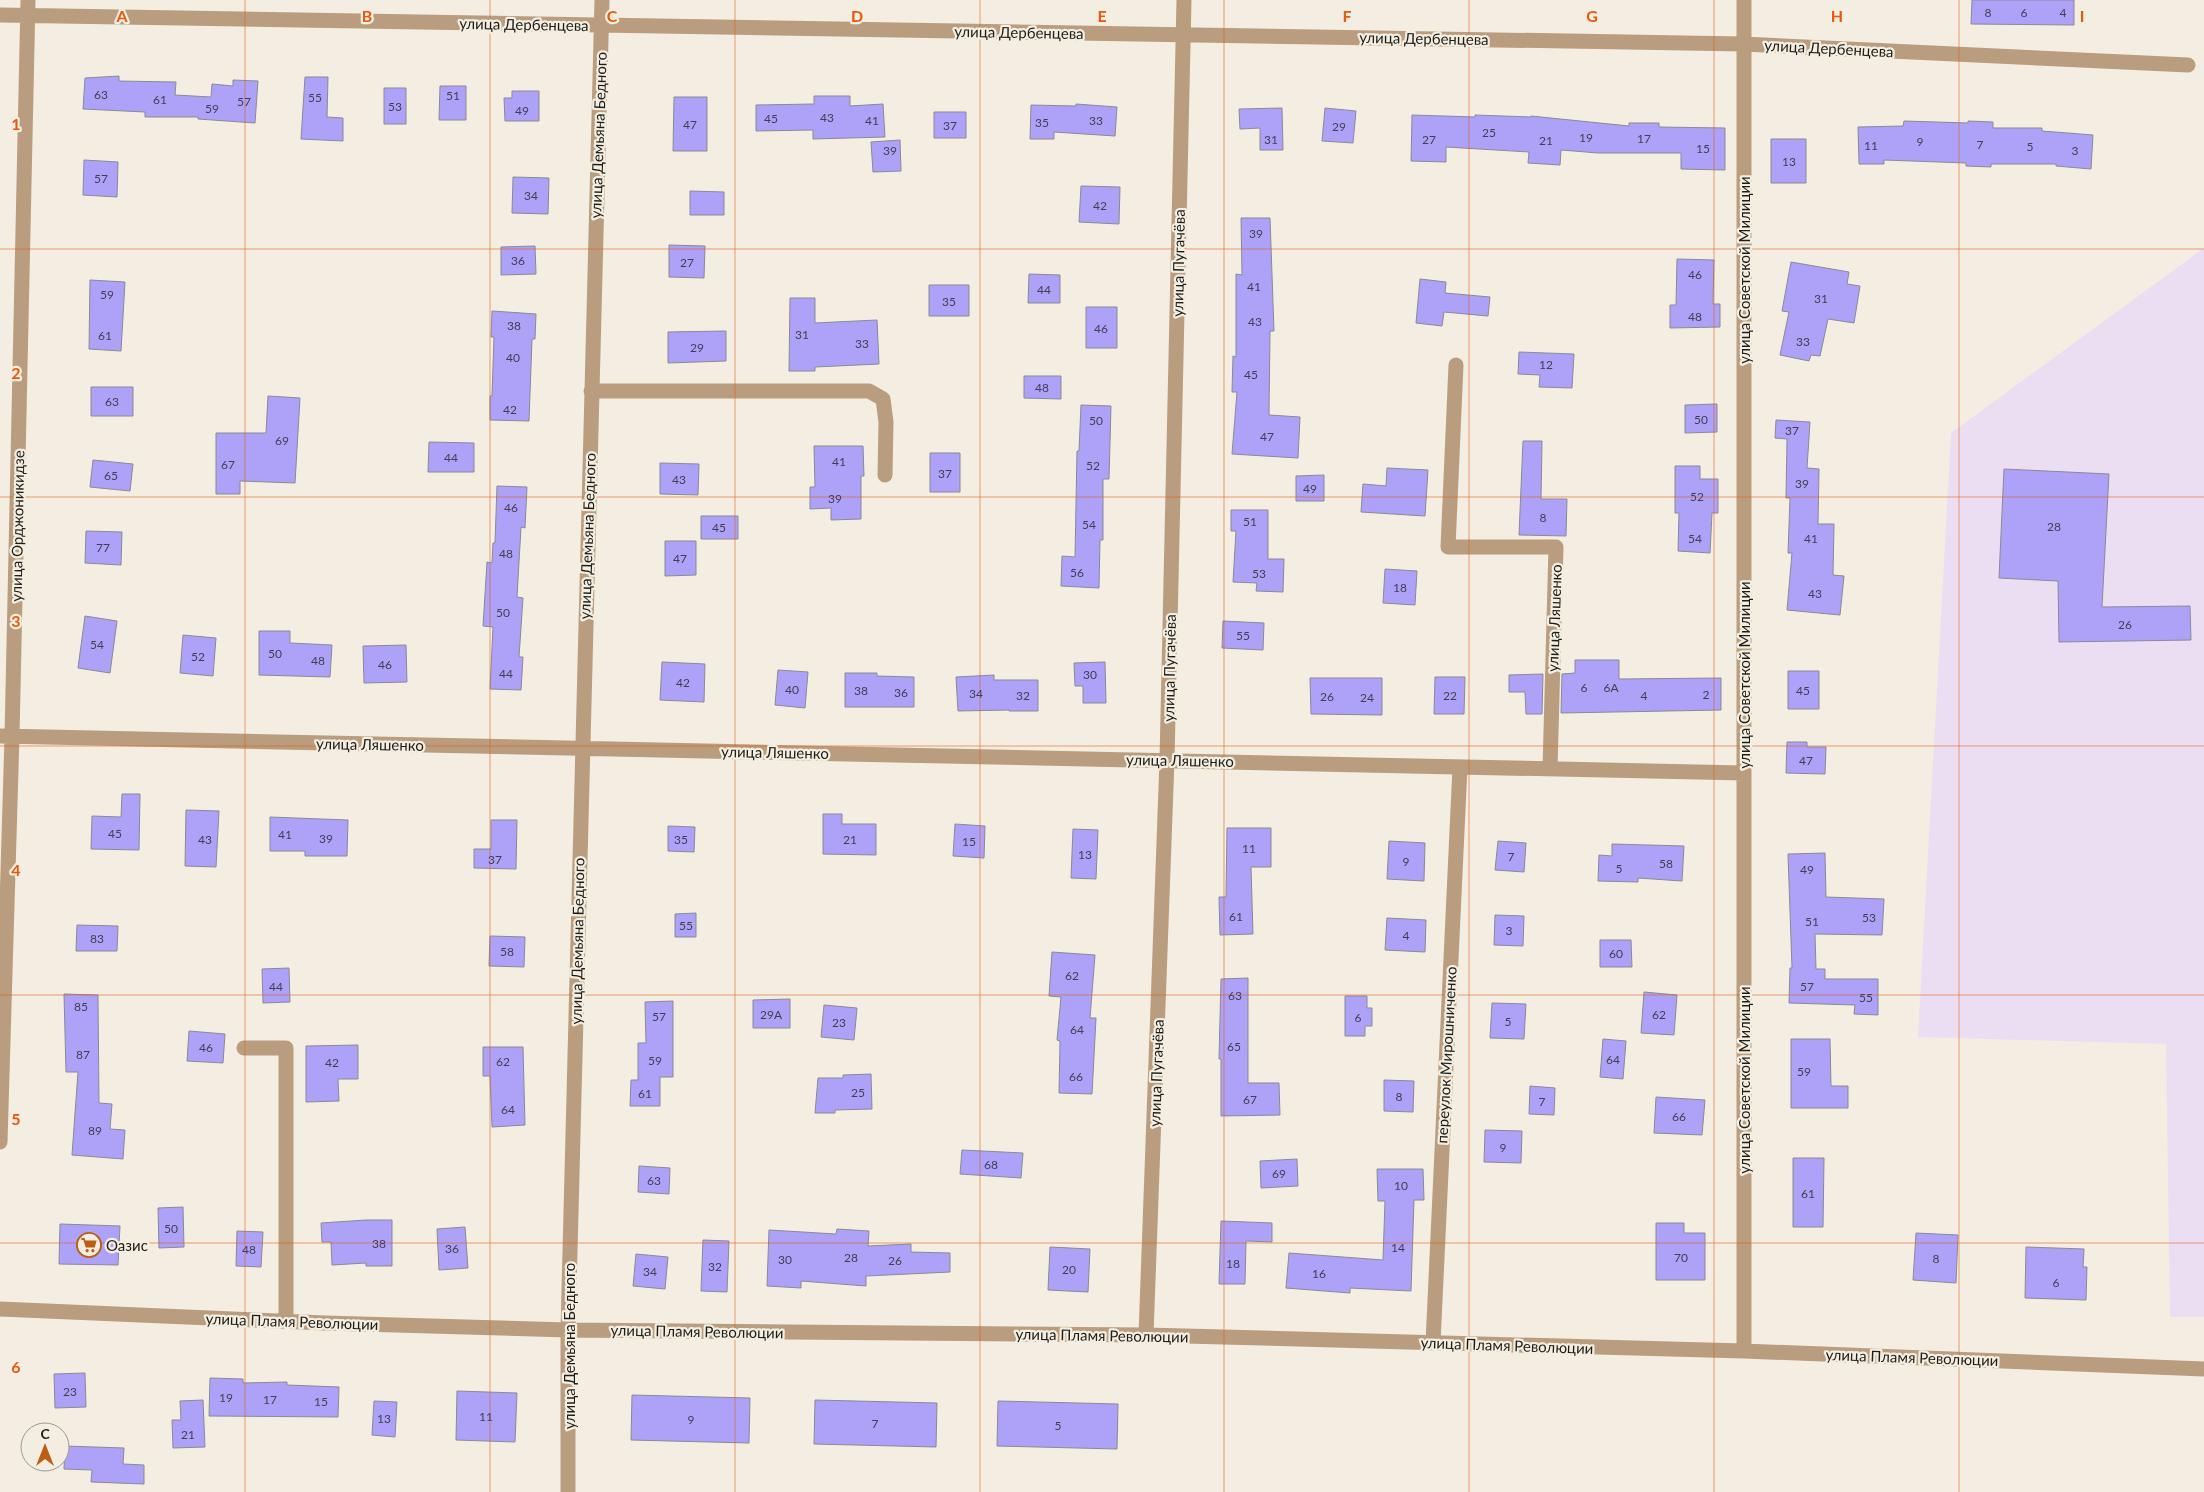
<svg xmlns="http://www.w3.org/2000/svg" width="2204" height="1492" viewBox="0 0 2204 1492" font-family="Lato,sans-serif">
<rect width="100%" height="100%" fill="#f3eee1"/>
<path fill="#ecdef2" d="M2204,248V1317H2170L2166,1044L1918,1037L1951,433Z"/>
<path fill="#ada2f8" stroke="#8a8995" d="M1972,0H2074V25L1971,24Z
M119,76V81L176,82L175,95L211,97L212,84L233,86V80L258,81L255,123L198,119V117H145V112L83,109L85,78Z
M305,77H328L327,117L343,118V141L301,139Z
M440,86H466V120H439Z
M384,88H406V124H384Z
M512,91H539V121H505L504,98H512Z
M814,96H850V106L883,104L885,137L813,139V130L756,131V105L814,104Z
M674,97H707V151H673Z
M1076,104L1117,107L1115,136L1054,132V139H1030L1031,105L1076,106Z
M1282,108L1283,150H1260V128L1240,129L1239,109Z
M1325,108L1356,111L1353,143L1322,141Z
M934,112H966V138H934Z
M1412,115L1475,117V115L1531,117V116L1629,126V123H1659V127L1725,128V170L1681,169V153H1598L1561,150L1560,165L1528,163L1529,152L1446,147V162L1411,161Z
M1904,121L1968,123V121L1993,122V128H2042V131L2093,135L2091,169L2056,166V164H1991V167L1966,166V163L1884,160V164H1859L1858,127L1903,126Z
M1771,139H1806V183H1771Z
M900,140L901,171L873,172L871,142Z
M84,160L118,162L117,197L83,195Z
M513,177L549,178L548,214L512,213Z
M1081,186L1120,187L1119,224L1079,222Z
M690,191L724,192V215H690Z
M1241,218H1270L1274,331H1270L1269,415L1300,417L1298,458L1232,454L1237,392H1232L1233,356L1236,357V274L1242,275Z
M669,245L705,246L704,278L669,277Z
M535,246L536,274L501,275V247Z
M1677,259L1714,260L1713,304H1720V327L1670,328V305H1676Z
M1791,262L1849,272L1847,284L1860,286L1854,323L1828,319L1820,356L1811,355L1809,361L1780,355L1789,312L1782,311Z
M1029,274L1060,275V303H1028Z
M1420,279L1446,282L1445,293L1490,297L1488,316L1444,312L1442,326L1416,323Z
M90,280L125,282L121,351L89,349Z
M929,285H969V316H929Z
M790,298H815V323L877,320L879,364L815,367V371H789Z
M1086,307H1117V348H1086Z
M492,311L536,314L535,339H532L529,421L490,420V396H492L494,337H491Z
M726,331V361L668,363V332Z
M1519,352L1574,354L1572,388L1539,387L1540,375L1518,374Z
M1024,376H1061V399L1024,398Z
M91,387H133V416H91Z
M268,396L300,398L295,483L240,481V494H216V433H266Z
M1717,404V432L1685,433V405Z
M1081,405L1111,406L1109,479H1103V540H1100L1099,588L1061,586L1062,556L1075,557L1077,451H1079Z
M1776,420L1810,422L1807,468L1819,469L1818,524H1834L1833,575L1844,576L1840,615L1787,610L1792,553H1788L1790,498H1786L1787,439L1775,438Z
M1523,441H1542L1541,499H1567L1566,536L1519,535Z
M429,442L474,443V472H428Z
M814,446H863L864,476H861V519L831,520V508L810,509V487H815Z
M930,453H960V492H930Z
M93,460L133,464L130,491L90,487Z
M660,463L699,464L698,495L660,494Z
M1675,466H1700V479H1718V513H1712L1710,553L1678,551L1679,513H1675Z
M1387,468L1428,470L1425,516L1361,512L1363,484L1386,486Z
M2004,469L2109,474L2102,607L2190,606L2191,640L2059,642L2058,581L1999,578Z
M1324,475V501H1296V476Z
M497,486L527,487L525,528L521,527L517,597L523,598L519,657H523L521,690L490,689L493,627L483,626L487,562L492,563L493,543H495Z
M1231,510H1268V559H1284L1283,592L1256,591L1257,583L1233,582L1236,531H1231Z
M701,516H738V539H701Z
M86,531L122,532L121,565L85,563Z
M665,541H696V575L665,576Z
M1385,569L1417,571L1415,605L1383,603Z
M85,616L117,621L110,673L78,668Z
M1223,621L1264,623L1263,650L1222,648Z
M259,631H290V643L332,645L330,677L259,675Z
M183,635L216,638L213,676L180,673Z
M406,645L407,682L364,683L363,646Z
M1575,660H1619V679L1721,678V710L1561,713L1562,674L1575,673Z
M662,662L705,664L704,702L660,700Z
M1105,662L1106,703H1083V686H1075L1074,663Z
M778,670L808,672L805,708L775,705Z
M1788,671H1819V709H1788Z
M845,673H877V676L914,677V707H845Z
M1543,674L1542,714H1526L1525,692H1509V675Z
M994,675V680H1038V711H1009V710L958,711L956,677Z
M1435,677H1465L1464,714H1434Z
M1310,678H1382V715L1311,714Z
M1787,742H1807V747H1826L1825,774L1786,773Z
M122,794H140L139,850L91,849L92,816L121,817Z
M186,810L219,811L216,867L185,866Z
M823,814H842V824H876V855L823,854Z
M270,817L348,820L347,856H305V851H270Z
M491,820H517L516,869L474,868V849H491Z
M955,824L985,826L984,858L953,856Z
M668,826L695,827L694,852L668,851Z
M1227,828H1271V867H1251L1253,934L1220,935L1219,897H1226Z
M1073,829L1098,830L1096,879L1071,878Z
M1389,841L1425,843L1424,881L1387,879Z
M1498,841L1526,843L1524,872L1495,870Z
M1612,844L1684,846L1682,881L1638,878V882L1598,881L1599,855L1612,856Z
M1825,853L1826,897L1884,899L1882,935L1815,934L1816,969H1825V979H1878V1015L1854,1014L1855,1005L1789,1003L1790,968H1792L1788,854Z
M696,913V937H675V914Z
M1495,915L1524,916L1523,946L1494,945Z
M1387,918L1426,920L1425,952L1385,950Z
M77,925L118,926L117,951H76Z
M490,936L525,937L524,967L489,966Z
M1600,940H1631L1632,967H1600Z
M1052,952L1095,955L1090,1018H1096L1092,1094L1059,1093L1060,1041L1057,1040L1061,997L1049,996Z
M289,968L290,1002L263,1003L262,969Z
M1248,978V1083H1279L1280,1115L1221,1116V1059H1219L1221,979Z
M1644,992L1677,995L1674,1035L1641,1033Z
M64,994L98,995L99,1103L112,1104L110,1129L125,1130L123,1159L72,1155L78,1072H66Z
M1345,996H1367V1008H1372V1026H1365V1036H1345Z
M790,999V1028H753V1000Z
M673,1001V1077H660V1106H630L631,1080H638V1043H646L645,1002Z
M1492,1003L1526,1004L1524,1039L1490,1038Z
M824,1005L857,1008L854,1040L821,1037Z
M189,1031L225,1034L223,1063L187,1061Z
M1603,1039L1626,1041L1623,1079L1600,1077Z
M1791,1039H1830L1831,1086H1848V1108H1791Z
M358,1045V1079H338L339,1101L306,1102V1046Z
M483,1047H523L525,1125L492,1127L490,1076H483Z
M871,1074L872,1109L835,1110V1113H815L818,1078H843V1075Z
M1384,1080L1414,1081L1413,1112L1384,1111Z
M1530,1086L1555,1088L1554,1115L1529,1114Z
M1656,1097L1705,1100L1702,1135L1654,1133Z
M1485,1130L1522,1131L1521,1163L1484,1162Z
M962,1150L1023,1153L1021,1178L960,1174Z
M1793,1158H1824L1823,1227H1793Z
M1297,1159L1298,1186L1261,1188L1260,1161Z
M639,1166L670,1168L669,1194L638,1192Z
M1377,1169H1423L1424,1200H1414L1411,1291L1350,1288V1293L1286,1288L1289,1253L1383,1260L1385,1201H1378Z
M183,1207L184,1247L159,1248L158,1208Z
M366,1220H392V1266H366V1263L332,1265L331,1242H322L321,1223Z
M1221,1221L1272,1223V1242L1246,1241L1245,1284H1219Z
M1656,1223H1684V1233H1705V1280H1656Z
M60,1224L120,1226L118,1265L59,1264Z
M465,1227L468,1268L439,1270L437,1229Z
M837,1229L869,1231L868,1246L911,1244V1252L950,1253V1272L866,1276V1286L801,1281V1288L767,1286L769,1230L836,1234Z
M237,1231L263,1232L261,1267L236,1266Z
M1916,1233L1958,1235L1956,1283L1913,1280Z
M703,1240L729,1241L727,1292L701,1291Z
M1050,1247L1090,1249L1088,1292L1048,1290Z
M2026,1247L2084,1249L2083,1267H2087L2086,1300L2025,1298Z
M636,1254L668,1257L665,1289L633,1286Z
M85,1373L86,1407L55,1408L54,1374Z
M210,1378L243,1379V1383L287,1382V1385L339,1387L338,1417L209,1416Z
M457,1391L517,1393L515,1442L456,1440Z
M632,1395L750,1398L749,1443L631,1440Z
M203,1400L205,1447L173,1448L172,1420H181L180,1401Z
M815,1400L937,1403L936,1447L814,1444Z
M374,1401L397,1402L395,1437L372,1435Z
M998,1401L1118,1404L1117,1449L997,1446Z
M65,1446L124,1448L123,1464L144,1465V1484L91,1482L92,1470L64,1469Z"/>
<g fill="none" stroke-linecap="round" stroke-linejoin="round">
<path stroke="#b99d7e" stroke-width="15" d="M1744,0V1351
M0,15L1743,44L2188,65
M1456,365L1448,547H1556L1550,769
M591,391H869L883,399L886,422L885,475
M0,736L1744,773
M244,1048H286V1321
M0,1142L12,736L28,0
M0,1309L325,1323L568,1330L1146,1335L1744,1351L2204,1369
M1146,1335L1167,760L1184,0
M1433,1343L1460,767
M568,1492V1330L602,0"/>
</g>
<path fill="none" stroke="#e8590c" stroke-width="1" stroke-opacity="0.55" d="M245,0V1492M490,0V1492M735,0V1492M980,0V1492M1224,0V1492M1469,0V1492M1714,0V1492M1959,0V1492M0,249H2204M0,497H2204M0,746H2204M0,995H2204M0,1243H2204"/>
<defs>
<symbol id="supermarket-ring" viewBox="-11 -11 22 22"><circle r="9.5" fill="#f3eee1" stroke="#bc5e13" stroke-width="1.5"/><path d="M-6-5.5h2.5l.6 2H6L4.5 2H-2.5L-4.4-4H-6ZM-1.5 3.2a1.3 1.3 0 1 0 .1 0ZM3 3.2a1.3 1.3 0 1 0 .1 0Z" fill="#bc5e13"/></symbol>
</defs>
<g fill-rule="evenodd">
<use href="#supermarket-ring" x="75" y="1231" width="28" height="28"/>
</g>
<g text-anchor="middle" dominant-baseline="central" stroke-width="4.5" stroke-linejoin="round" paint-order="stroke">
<g font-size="12" fill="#423e50">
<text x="1988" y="12">8</text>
<text x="2024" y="12">6</text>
<text x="2063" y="12">4</text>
<text x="101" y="94">63</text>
<text x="453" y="95">51</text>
<text x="315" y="97">55</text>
<text x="160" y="99">61</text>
<text x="244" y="101">57</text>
<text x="395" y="106">53</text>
<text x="212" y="108">59</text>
<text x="522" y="110">49</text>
<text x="827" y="117">43</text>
<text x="771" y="118">45</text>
<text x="872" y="120">41</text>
<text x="1096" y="120">33</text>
<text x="1042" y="122">35</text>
<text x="690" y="124">47</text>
<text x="950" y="125">37</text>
<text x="1339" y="126">29</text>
<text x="1489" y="132">25</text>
<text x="1586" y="137">19</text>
<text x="1644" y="138">17</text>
<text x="1271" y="139">31</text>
<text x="1429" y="139">27</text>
<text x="1546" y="140">21</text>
<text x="1920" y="141">9</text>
<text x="1980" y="144">7</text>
<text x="1871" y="145">11</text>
<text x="2030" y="146">5</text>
<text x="1703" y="148">15</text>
<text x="890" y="150">39</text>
<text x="2075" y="150">3</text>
<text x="1789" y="161">13</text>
<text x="101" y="178">57</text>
<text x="531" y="195">34</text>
<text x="1100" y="205">42</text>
<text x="1256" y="233">39</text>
<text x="518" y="260">36</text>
<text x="687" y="262">27</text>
<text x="1695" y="274">46</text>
<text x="1254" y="286">41</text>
<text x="1044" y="289">44</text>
<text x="107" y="294">59</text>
<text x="1821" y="298">31</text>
<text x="949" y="301">35</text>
<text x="1695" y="316">48</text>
<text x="1255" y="321">43</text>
<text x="514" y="325">38</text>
<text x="1101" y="328">46</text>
<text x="802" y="334">31</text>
<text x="105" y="335">61</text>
<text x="1803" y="341">33</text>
<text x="862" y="343">33</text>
<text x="697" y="347">29</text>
<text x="513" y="357">40</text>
<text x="1546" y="364">12</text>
<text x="1251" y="374">45</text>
<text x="1042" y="387">48</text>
<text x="112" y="401">63</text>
<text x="510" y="409">42</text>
<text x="1701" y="419">50</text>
<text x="1096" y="420">50</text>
<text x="1792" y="430">37</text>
<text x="1267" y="436">47</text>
<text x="282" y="440">69</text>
<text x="451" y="457">44</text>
<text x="839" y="461">41</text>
<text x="228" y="464">67</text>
<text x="1093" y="465">52</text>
<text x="945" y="473">37</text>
<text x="111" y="475">65</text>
<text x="679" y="479">43</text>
<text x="1802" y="483">39</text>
<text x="1310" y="488">49</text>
<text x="1697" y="496">52</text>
<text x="835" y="498">39</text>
<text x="511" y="507">46</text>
<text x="1543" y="517">8</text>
<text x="1250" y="521">51</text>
<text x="1089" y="524">54</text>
<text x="2054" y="526">28</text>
<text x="719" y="527">45</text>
<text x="1695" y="538">54</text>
<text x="1811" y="538">41</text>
<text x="103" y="547">77</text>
<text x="506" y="553">48</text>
<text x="680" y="558">47</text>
<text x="1077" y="572">56</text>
<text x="1259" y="573">53</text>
<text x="1400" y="587">18</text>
<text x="1815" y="593">43</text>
<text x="503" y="612">50</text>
<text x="2125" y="624">26</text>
<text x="1243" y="635">55</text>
<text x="97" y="644">54</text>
<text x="275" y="653">50</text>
<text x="198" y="656">52</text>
<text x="318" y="660">48</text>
<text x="385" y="664">46</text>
<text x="506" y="673">44</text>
<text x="1090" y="674">30</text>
<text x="683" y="682">42</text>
<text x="1584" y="687">6</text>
<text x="1611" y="687">6А</text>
<text x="792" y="689">40</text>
<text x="861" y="690">38</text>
<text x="1803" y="690">45</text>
<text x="901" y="692">36</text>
<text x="976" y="693">34</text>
<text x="1706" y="694">2</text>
<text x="1023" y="695">32</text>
<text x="1450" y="695">22</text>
<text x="1644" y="695">4</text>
<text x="1327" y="696">26</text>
<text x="1367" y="697">24</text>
<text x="1806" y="760">47</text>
<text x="115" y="833">45</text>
<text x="285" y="834">41</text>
<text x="326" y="838">39</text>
<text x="205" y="839">43</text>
<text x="681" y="839">35</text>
<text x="850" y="839">21</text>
<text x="969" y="841">15</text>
<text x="1249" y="848">11</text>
<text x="1085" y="854">13</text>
<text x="1511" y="856">7</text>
<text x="495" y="859">37</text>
<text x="1406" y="861">9</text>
<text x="1666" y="863">58</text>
<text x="1619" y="868">5</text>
<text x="1807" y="869">49</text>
<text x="1236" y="916">61</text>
<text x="1869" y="917">53</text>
<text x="1812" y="921">51</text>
<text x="686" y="925">55</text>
<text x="1509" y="930">3</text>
<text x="1406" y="935">4</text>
<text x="97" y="938">83</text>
<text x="507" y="951">58</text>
<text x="1616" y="953">60</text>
<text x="1072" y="975">62</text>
<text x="276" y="986">44</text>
<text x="1807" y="986">57</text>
<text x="1235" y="995">63</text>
<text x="1866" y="997">55</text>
<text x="81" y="1006">85</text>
<text x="771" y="1014">29А</text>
<text x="1659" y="1014">62</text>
<text x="659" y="1016">57</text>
<text x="1358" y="1017">6</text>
<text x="1508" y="1021">5</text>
<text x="839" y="1022">23</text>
<text x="1077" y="1029">64</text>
<text x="1234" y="1046">65</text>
<text x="206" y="1047">46</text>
<text x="83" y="1054">87</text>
<text x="1613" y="1059">64</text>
<text x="655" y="1060">59</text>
<text x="503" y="1061">62</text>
<text x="332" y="1062">42</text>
<text x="1804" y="1071">59</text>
<text x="1076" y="1076">66</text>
<text x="858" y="1092">25</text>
<text x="645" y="1093">61</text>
<text x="1399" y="1096">8</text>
<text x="1250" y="1099">67</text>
<text x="1542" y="1101">7</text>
<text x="508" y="1109">64</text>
<text x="1679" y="1116">66</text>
<text x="95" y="1130">89</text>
<text x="1503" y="1147">9</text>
<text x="991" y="1164">68</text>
<text x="1279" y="1173">69</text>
<text x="654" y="1180">63</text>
<text x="1401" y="1185">10</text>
<text x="1808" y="1193">61</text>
<text x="171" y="1228">50</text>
<text x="379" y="1243">38</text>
<text x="1398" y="1247">14</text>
<text x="452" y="1248">36</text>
<text x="249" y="1249">48</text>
<text x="851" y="1257">28</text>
<text x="1681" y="1257">70</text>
<text x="1936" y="1258">8</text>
<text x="785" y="1259">30</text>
<text x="895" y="1260">26</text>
<text x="1233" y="1263">18</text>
<text x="715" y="1266">32</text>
<text x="1069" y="1269">20</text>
<text x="650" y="1271">34</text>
<text x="1319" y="1273">16</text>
<text x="2056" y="1282">6</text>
<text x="70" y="1391">23</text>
<text x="226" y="1397">19</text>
<text x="270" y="1399">17</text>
<text x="321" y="1401">15</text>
<text x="486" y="1416">11</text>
<text x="384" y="1418">13</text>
<text x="691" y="1419">9</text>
<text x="875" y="1423">7</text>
<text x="1058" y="1425">5</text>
<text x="188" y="1434">21</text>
</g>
<g font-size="15" fill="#1e1d18" stroke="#f3eee1">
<text transform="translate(524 24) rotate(1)">улица Дербенцева</text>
<text transform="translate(1019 32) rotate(1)">улица Дербенцева</text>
<text transform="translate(1424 38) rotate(1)">улица Дербенцева</text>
<text transform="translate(1829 48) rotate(3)">улица Дербенцева</text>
<text transform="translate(598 135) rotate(-88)">улица Демьяна Бедного</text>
<text transform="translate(1178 263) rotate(-89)">улица Пугачёва</text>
<text transform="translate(1744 270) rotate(-90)">улица Советской Милиции</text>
<text transform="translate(17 526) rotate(-89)">улица Орджоникидзе</text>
<text transform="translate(587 536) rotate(-88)">улица Демьяна Бедного</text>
<text transform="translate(1554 618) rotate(-88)">улица Ляшенко</text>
<text transform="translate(1169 668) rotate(-89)">улица Пугачёва</text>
<text transform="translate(1744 675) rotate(-90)">улица Советской Милиции</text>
<text transform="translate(370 744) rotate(1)">улица Ляшенко</text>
<text transform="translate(775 752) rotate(1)">улица Ляшенко</text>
<text transform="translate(1180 760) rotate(1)">улица Ляшенко</text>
<text transform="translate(577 941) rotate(-89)">улица Демьяна Бедного</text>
<text transform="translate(1446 1055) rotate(-87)">переулок Мирошниченко</text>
<text transform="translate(1156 1073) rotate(-88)">улица Пугачёва</text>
<text transform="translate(1744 1080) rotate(-90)">улица Советской Милиции</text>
<text transform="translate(292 1321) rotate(2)">улица Пламя Революции</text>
<text transform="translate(697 1331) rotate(1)">улица Пламя Революции</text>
<text transform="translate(1102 1335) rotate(1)">улица Пламя Революции</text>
<text transform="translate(1507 1345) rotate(2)">улица Пламя Революции</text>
<text transform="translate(569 1346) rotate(-90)">улица Демьяна Бедного</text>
<text transform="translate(1912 1357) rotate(2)">улица Пламя Революции</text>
</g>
<g font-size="15" fill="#1e1d18" stroke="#f3eee1" text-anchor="start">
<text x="106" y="1245">Оазис</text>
</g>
</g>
<g font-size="16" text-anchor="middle" font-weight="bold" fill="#e8590c" stroke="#f3eee1" stroke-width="4.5" stroke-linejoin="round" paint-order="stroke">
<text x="122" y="22">A</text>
<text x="367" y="22">B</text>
<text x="612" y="22">C</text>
<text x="857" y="22">D</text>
<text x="1102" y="22">E</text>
<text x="1347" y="22">F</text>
<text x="1592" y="22">G</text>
<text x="1837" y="22">H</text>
<text x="2082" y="22">I</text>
<text x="16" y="130">1</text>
<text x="16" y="379">2</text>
<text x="16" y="627">3</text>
<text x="16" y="876">4</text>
<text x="16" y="1125">5</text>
<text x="16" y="1373">6</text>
</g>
<g transform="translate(45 1447)"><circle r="24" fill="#f3eee1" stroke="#9e9a91"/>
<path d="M0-4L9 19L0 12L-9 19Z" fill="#bc5e13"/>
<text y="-8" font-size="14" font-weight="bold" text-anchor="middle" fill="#1e1d18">С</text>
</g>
</svg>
